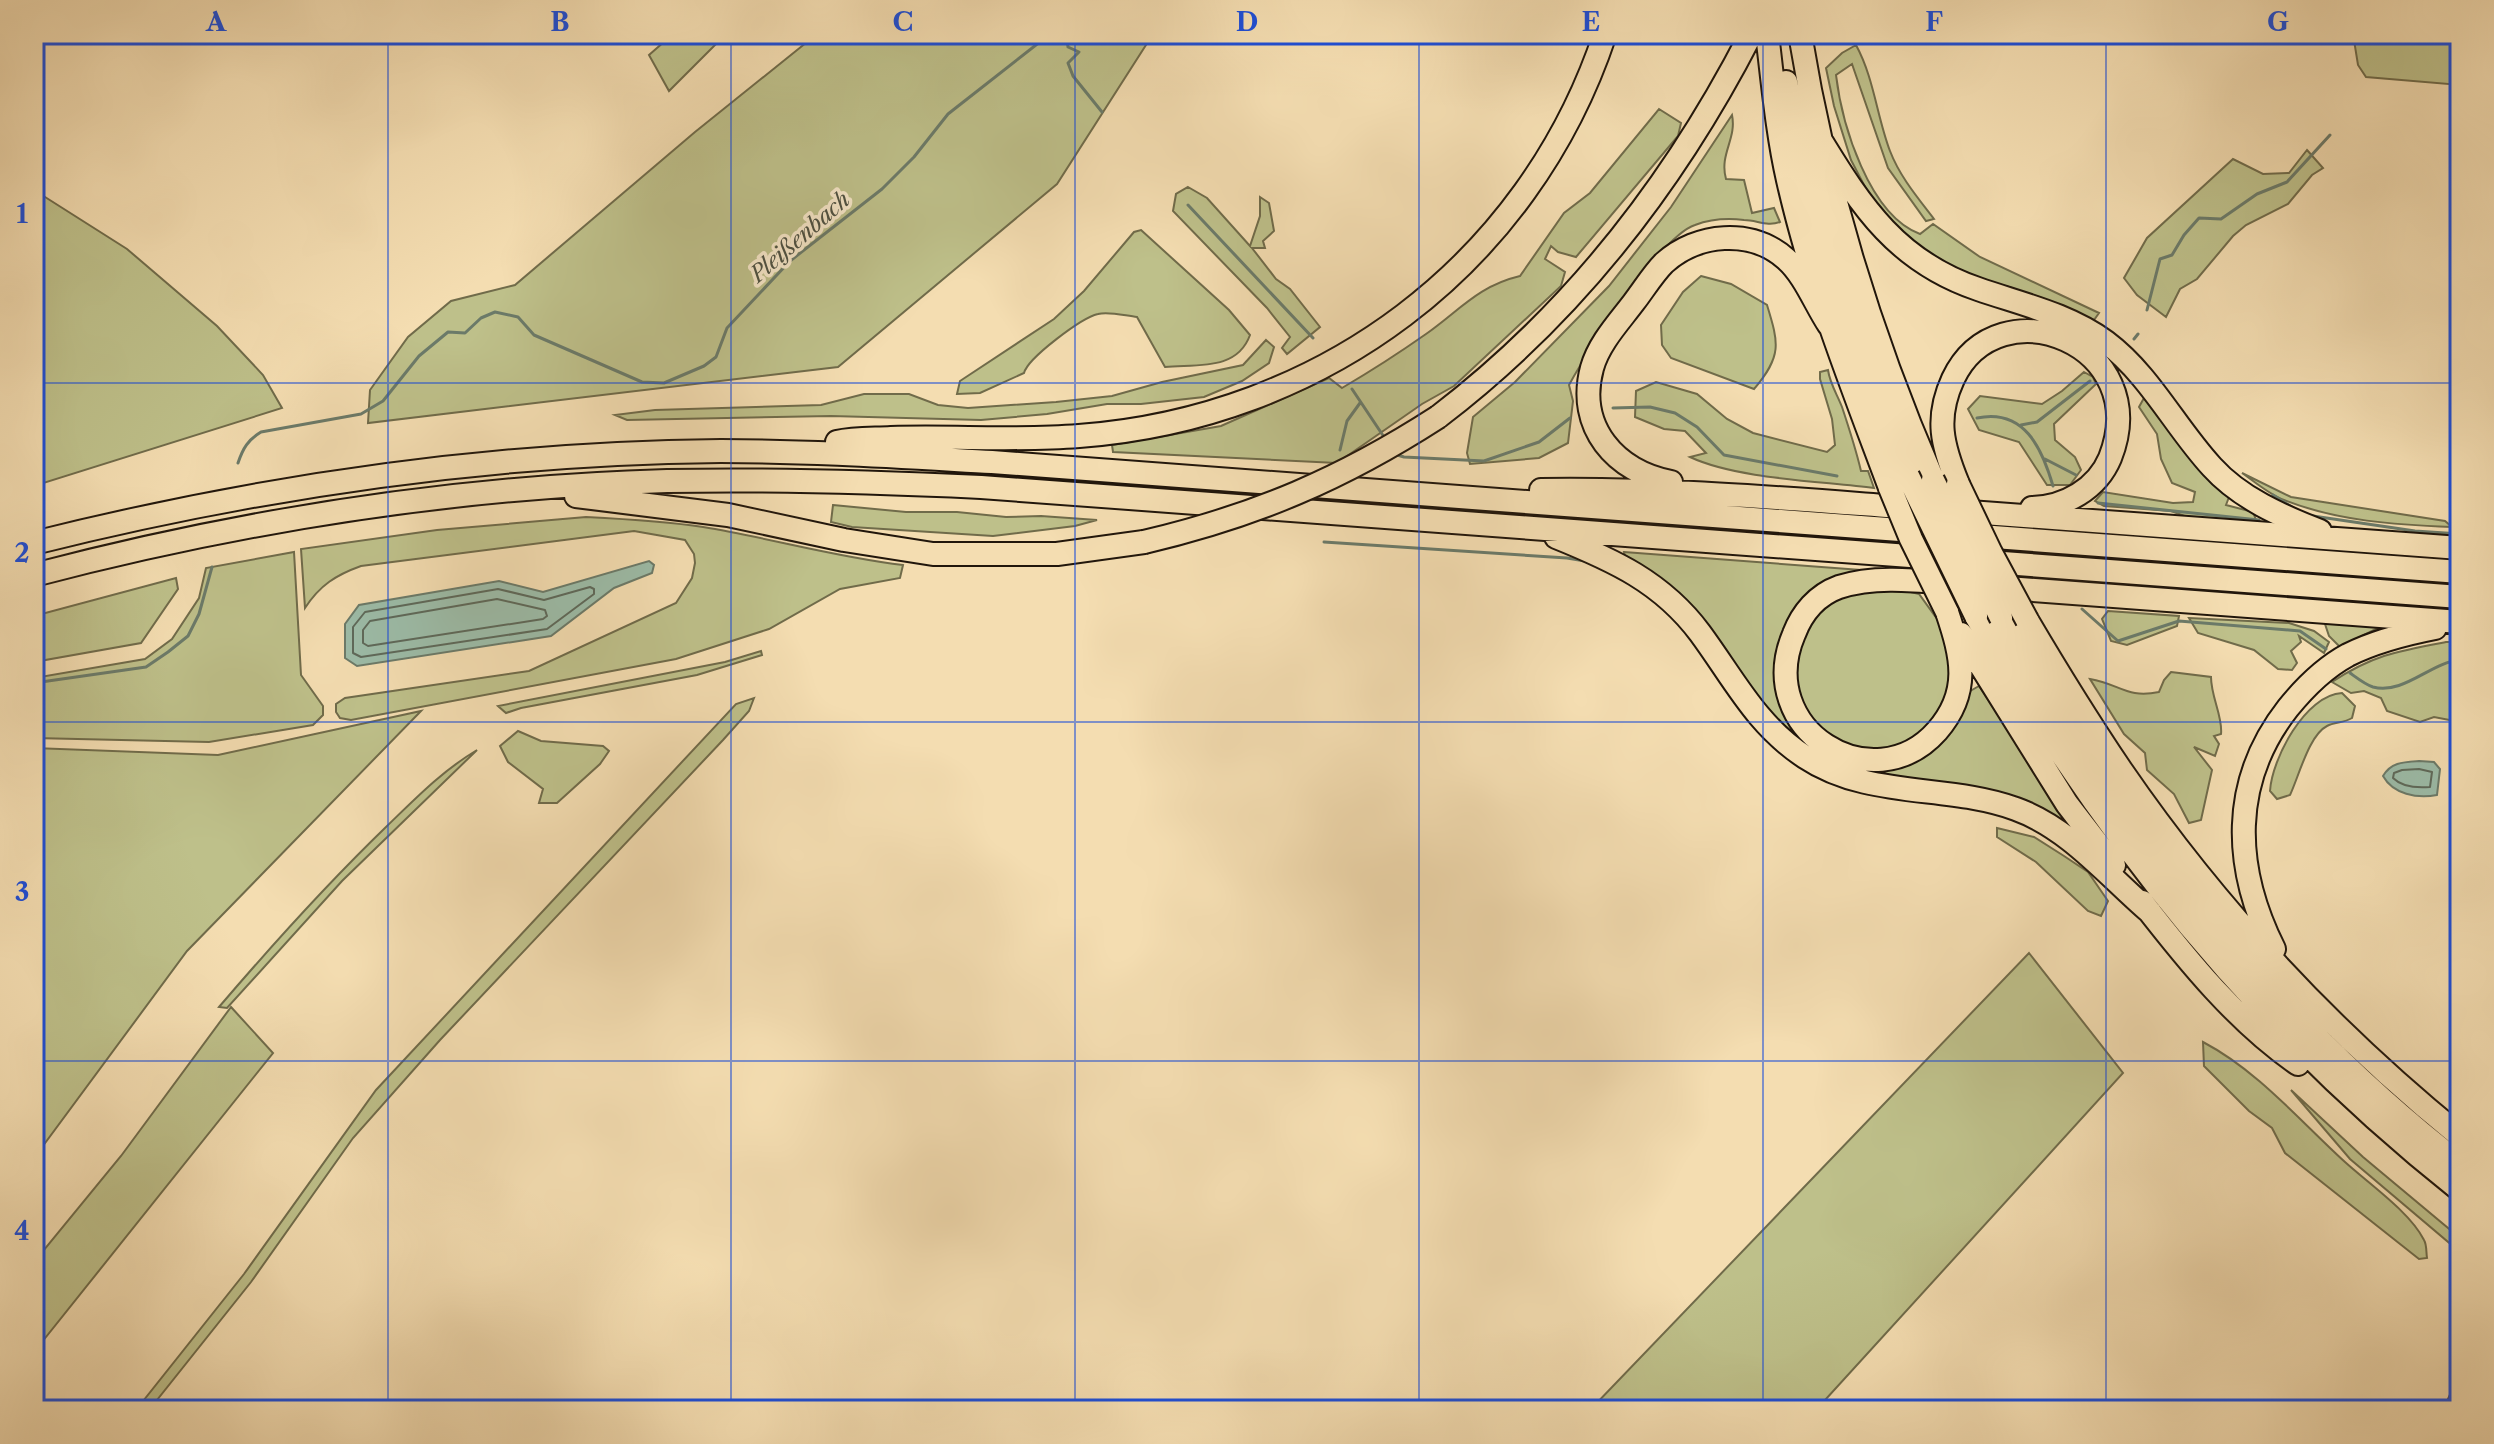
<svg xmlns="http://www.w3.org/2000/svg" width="2494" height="1444" viewBox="0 0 2494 1444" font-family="'Libre Caslon Text',serif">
<rect width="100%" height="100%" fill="#f4ddb1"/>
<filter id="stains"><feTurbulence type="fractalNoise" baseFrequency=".0025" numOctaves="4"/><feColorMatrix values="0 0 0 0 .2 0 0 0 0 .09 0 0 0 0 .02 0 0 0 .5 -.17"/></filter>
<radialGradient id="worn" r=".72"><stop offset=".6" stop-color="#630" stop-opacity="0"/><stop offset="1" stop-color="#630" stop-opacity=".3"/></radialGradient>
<path fill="#bec08a" stroke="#706b4a" stroke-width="2" d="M673,34H726L669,91L649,55Z
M817,34H1153L1057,184L838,367L368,423L370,390L408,337L451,301L515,285L695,132Z
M2353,34H2460V85L2366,77L2358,65Z
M1856,45C1874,78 1877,117 1890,151C1900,177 1918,198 1934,219L1926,221L1888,168L1852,64L1836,75C1842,125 1869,215 1920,234L1933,224L1980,257L2099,313L2094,320L2012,288L1973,277L1917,248L1877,210L1851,160L1834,106L1826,68L1842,53Z
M1659,109L1681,123L1678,136L1576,257L1558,252L1551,246L1545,259L1565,272L1561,286L1454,386L1422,404L1337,463L1113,452L1112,445L1221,426L1329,378L1342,388C1371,371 1399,353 1426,334C1460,310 1478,286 1520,276L1564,213L1590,193Z
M1732,115C1737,139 1719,154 1726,179L1744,180L1752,213L1774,208L1780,222C1767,227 1757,220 1744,220C1727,218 1711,219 1695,225C1661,236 1588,350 1569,385L1573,401L1568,443L1539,458L1470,464L1467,453L1473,417L1515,382L1609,286L1671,207Z
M2307,150L2323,168L2312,175L2288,204L2246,225L2233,236L2197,279L2180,289L2166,317L2137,295L2124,278L2147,238L2233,159L2263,174L2289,173Z
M1188,187L1207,198L1250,246L1260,216V197L1269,203L1274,231L1263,241L1265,248H1252L1276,279L1290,289L1320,327L1287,354L1282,348L1290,337L1267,308L1173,211L1176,194Z
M34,190L127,249L217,326L263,375L282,408L34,486Z
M1141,230L1229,310L1250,335C1237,371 1197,364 1165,367L1137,317C1126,316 1109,311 1098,314C1081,318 1028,358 1024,373L980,393L957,394L960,381L1054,319L1084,291L1134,232Z
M1701,276L1731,284L1767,305C1779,344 1782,356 1754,389L1671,358L1662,345L1661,325L1683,292Z
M1266,340L1274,347L1269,363L1242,381L1204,397L1141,404H1107L1047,414L981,420L831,416L627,420L615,415L655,410L821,405L864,394H909L938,405L968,408L1056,402L1112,396L1162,382L1243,365Z
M1828,370C1830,384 1837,394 1842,407C1849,428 1856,450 1861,471H1868L1874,488C1820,481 1737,479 1690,457L1706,453L1685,431L1664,429L1635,417L1636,391L1656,382L1697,394L1727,419L1753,433L1827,452L1835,445L1832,419L1820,379V372Z
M2084,372L2093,377L2096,384L2054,424L2055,440L2075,457L2081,470L2070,485H2047L2019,442L1979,430L1968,409L1980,396L2042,404L2062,391Z
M2144,398L2229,497L2226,505L2253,512L2256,520L2190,518L2171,511L2104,506L2095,501L2103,492L2173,503L2193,502L2195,492L2172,483L2161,459L2157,434L2139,407Z
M2242,473L2291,497L2445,521L2452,527C2396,525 2337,521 2284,500C2270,495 2255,482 2242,473Z
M833,505L906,512H957L1006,517L1041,516L1097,520L1075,526L993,536L852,527L831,522Z
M586,517C625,519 664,521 703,527C770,538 835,557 903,565L900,578L840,589L769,629L676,659L351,720L340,718L336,712V704L345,698L529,671L676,603L692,578L695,563L694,554L685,540L634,531L361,566C336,575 320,585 305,608L301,549L437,530Z
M294,552L301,675L323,706V715L313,725L209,742L34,738V678L145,659L172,639L199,598L206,568Z
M1624,552L1888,572L1811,593L1795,607L1778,646L1776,677L1808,742L1896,764L1965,694L1979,686L2074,828L1867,773L1808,747L1761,706L1625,557Z
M176,578L178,589L141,643L34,662V616Z
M1890,587L1919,594L1945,630L1953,660L1950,688L1938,716L1915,740L1885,751L1851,749L1815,729L1793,691L1797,636L1829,601L1862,590Z
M2108,611L2179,616L2177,626L2127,645L2111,641L2102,619Z
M2189,618L2289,623L2314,631L2329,642L2324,653L2299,636L2301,642L2291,651L2297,663L2292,670L2278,669L2254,650L2198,633Z
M2336,621L2384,625L2340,647L2329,636L2325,624Z
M2446,642H2460V722L2434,717L2420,722L2387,711L2381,698L2364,691L2351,693L2332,682C2373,655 2398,651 2446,642Z
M761,651L762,655L697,675L521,708L506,713L498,706L725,662Z
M2171,672L2211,677C2211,697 2223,717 2221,734L2214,736L2219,744L2215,756L2194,747L2212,770L2201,820L2189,823L2174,794L2147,770L2145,753L2124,734L2090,679C2120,684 2127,699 2159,692L2164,680Z
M2342,693L2355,706L2352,718C2344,723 2335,722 2327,726C2309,735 2299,776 2290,795L2277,799L2270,791C2272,759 2305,695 2342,693Z
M754,698L749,711L723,740L440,1040L353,1138L251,1282L149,1410H136L244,1274L376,1090L736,704Z
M421,711L187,951L34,1158V748L218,755Z
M518,731L541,741L603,746L609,751L600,764L557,803H539L543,789L508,762L500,746Z
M477,750L342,881L227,1008L219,1007C272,945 328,883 387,826C416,798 442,771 477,750Z
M1997,828L2034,837L2064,856L2088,872L2108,901L2101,916L2088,911L2036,862L1997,837Z
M2029,953L2123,1073L1816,1410H1590Z
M231,1007L273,1053L34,1352V1262L121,1156Z
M2203,1042C2258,1071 2299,1120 2345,1162C2368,1183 2410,1212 2424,1240C2427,1245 2426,1252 2427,1258L2419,1259L2285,1153L2272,1128L2249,1111L2204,1066Z
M2291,1090L2363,1157L2460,1238V1252L2350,1159Z"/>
<path fill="#9cbca8" stroke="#6b7a69" stroke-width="2" d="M649,561L654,565L652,573L614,588L551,636L357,666L345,658V624L359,605L499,581L543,592Z
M2419,761L2434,762L2440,769L2437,795C2417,799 2393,794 2383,776C2391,762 2404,762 2419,761Z"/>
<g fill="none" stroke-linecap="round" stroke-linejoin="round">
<path stroke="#5e695a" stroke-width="2" d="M590,587L594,589V594L547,629L361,657L353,653V627L365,612L498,589L544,600Z
M497,599L545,610L547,616L543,619L368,646L363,643V630L370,621Z
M2419,769L2432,772L2430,787C2418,788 2402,787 2393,778L2394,773L2402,770Z"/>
<path stroke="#6b7a69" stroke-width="3" d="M1066,34L1068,47L1079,52L1068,63L1073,76L1102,112
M1188,205L1313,338
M2147,310L2160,259L2172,255L2184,235L2199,218L2221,219L2257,194L2287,182L2330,135
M2134,339L2138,334
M1352,389L1384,437
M1613,408L1650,407L1675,413L1697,427L1724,455L1837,476
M1977,418C2024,408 2042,448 2053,486
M2021,425L2037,422L2090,381
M1340,450L1347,421L1360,403
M1394,454L1404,457L1484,461L1539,442L1570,418
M2045,459L2076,475
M238,463C243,448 248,440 261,432L361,414L383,401L419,356L448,332L465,333L481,318L495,312L518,317L534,335L642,382L664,383L704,366L716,357L727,328L790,261L882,189L914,157L948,114L1050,34
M2273,495L2295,509
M2098,503L2259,520
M2313,516L2415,531L2460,534
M1324,542L1567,558L1585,561
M2082,609L2118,641L2179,621L2300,631L2326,649
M2350,673C2357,678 2366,685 2373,687C2404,695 2431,662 2460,660
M34,683L146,667L168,652L188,636L199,614L212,567"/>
<defs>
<path id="minor" d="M2451,1410L2460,1389"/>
<path id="motorway" d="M1767,34C1773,82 1777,132 1788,180C1812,286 1852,386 1890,488
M1800,34C1825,188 1871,337 1933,480
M1786,82C1813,219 1855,348 1908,476
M1820,139C1862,208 1898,262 1978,289C2021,304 2068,314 2106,342C2150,375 2175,427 2212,467C2240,498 2281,516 2320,531
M1438,417C1573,314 1674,184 1751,34
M837,442C854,438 873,439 891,438C954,436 1016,441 1079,436C1321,418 1528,266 1605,34
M1671,482C1616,472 1576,427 1592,368C1599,343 1619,322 1634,302C1644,289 1653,274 1664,263C1697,233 1751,228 1786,259C1805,276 1815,304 1829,325
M1958,484C1942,445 1935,418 1953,379C1999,282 2155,345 2110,458C2097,489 2065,507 2032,508
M1541,490C1666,488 1790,499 1914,508
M576,496L728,515L844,540L933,554H1057L1144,542
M1956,511L2460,548
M1556,537C1613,560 1662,582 1700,633C1734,679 1756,725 1805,757C1868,799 1948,784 2016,809C2069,828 2108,876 2150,912
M34,543C258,487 489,453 721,451C811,451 902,457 992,462L2460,572
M34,575C240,521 454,487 667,481C772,479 877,482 981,487L2460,597
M1994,587L2460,622
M1947,612C1962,657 1971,692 1937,731C1873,803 1753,730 1794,634C1802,613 1817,595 1839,587C1874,576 1912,580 1948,583
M1976,616C2106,841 2256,1028 2460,1190
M2001,618C2045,691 2089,764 2140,832C2229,952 2342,1073 2460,1164
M2027,620C2057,671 2088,721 2121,770C2215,907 2331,1031 2460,1136
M1961,634L2067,804L2114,865
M2142,902C2187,960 2237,1022 2298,1064
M2274,949C2233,867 2230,782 2288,708C2305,687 2324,668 2348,655C2376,641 2404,634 2435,628"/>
</defs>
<use href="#minor" stroke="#564834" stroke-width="16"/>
<use href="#motorway" stroke="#21160b" stroke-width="26"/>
<use href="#minor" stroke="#f8e9cc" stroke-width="12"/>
<use href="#motorway" stroke="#f4ddb1" stroke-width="22"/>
<defs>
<path id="motorway-bridge" d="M1908,476L1976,616
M1933,480L2001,618
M1958,484L1991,553L2027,620
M1890,488L1911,539L1947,612
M1144,542C1255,516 1342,479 1438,417"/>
</defs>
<use href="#motorway-bridge" stroke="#21160b" stroke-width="26" stroke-linecap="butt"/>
<use href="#motorway-bridge" stroke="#f4ddb1" stroke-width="22"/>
</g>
<path fill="none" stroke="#1d4ed8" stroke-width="2" stroke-opacity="0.55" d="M388,34V1410M731,34V1410M1075,34V1410M1419,34V1410M1763,34V1410M2106,34V1410M34,383H2460M34,722H2460M34,1061H2460"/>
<g text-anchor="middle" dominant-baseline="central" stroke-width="7" stroke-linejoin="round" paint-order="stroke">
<g font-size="22" font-style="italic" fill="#4c5042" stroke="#f8e9cc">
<text transform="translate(800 237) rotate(-41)">Pleißenbach</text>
</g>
</g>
<rect width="2494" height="1444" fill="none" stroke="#f4ddb1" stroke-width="88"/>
<rect x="44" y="44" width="2406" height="1356" fill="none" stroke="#1d4ed8" stroke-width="3"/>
<g font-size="26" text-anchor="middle" font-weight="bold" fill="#1d4ed8">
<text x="216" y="31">A</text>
<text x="560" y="31">B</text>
<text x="903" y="31">C</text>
<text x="1247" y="31">D</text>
<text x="1591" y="31">E</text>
<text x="1934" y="31">F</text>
<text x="2278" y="31">G</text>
<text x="22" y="223">1</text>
<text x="22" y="562">2</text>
<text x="22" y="901">3</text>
<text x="22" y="1240">4</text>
</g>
<rect width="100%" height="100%" filter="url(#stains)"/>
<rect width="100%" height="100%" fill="url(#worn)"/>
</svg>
